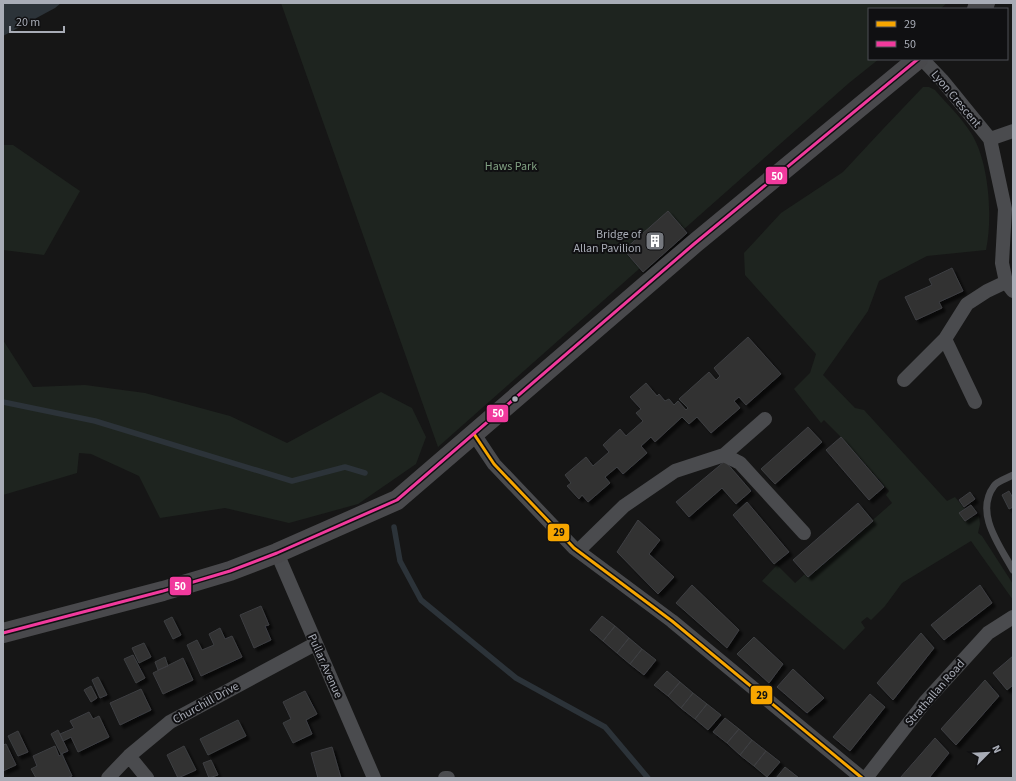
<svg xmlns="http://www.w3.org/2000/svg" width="1016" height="781" viewBox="0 0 1016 781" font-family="'Source Sans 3',sans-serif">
<defs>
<filter id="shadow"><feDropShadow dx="3.5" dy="3.5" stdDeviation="1" flood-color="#0009"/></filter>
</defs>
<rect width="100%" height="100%" fill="#161616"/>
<path fill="#1e241f" d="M281,3H947L940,9H869V59H879L849,83L438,447Z
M923,87H929L935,90C947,104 961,117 971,133C989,161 993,217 986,250L927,256L879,281L868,311L823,375L855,408L864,410L947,501L955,497L965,509L959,513L965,521L972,517L979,516L980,524L978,533L982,536L1013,584V600L971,541L902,583L885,606L871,620L867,617L861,622L865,628L844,650L762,581L777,565L795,583L805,574L808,577L892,503L886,495L889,491L841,437L824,420L821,423L794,389L810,373L816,354L745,275L744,253L781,213L843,172L883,129Z
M3,145H13L80,191L44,255L3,250Z
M3,340L33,387L85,385L145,393L230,416L287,443L381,392L412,408L426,437L416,464L358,504L289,523L225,508L160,518L139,476L91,454L79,453L77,473L3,495Z"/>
<path fill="#2c3339" d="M3,3H61L55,8L3,36Z"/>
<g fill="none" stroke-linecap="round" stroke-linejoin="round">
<path stroke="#2c3339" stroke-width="5.5" d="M3,402L95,421L292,481L345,467L365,473
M394,527L400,561L421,600L516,678L605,727L648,778"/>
</g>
<path fill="#303032" stroke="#3e3f42" filter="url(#shadow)" d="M668,211L687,233L643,272L624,250Z
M952,268L963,291L939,302L942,308L916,320L905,297L932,285L929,279Z
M748,337L781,374L746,405L739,397L734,401L740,408L711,433L697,417L689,424L682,417L655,442L651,437L641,446L647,453L623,474L617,467L605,477L610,483L588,502L582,495L579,499L567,486L571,483L565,475L586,457L593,466L609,452L603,445L620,429L626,436L643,421L636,413L641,409L630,397L646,383L657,396L659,394L665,401L669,399L674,405L678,401L686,410L688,408L679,399L709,372L716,380L720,376L714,368Z
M808,427L822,442L775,484L761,469Z
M841,437L884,487L869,500L826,450Z
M725,461L751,491L736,504L722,488L689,517L676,502Z
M1009,491L1013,498V507L1009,509L1002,495Z
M970,492L975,499L964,507L959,500Z
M747,502L789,552L774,564L733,515Z
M858,503L873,521L808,577L793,560Z
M971,505L977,513L965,521L959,513Z
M638,520L660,540L649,554L674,577L658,594L617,552Z
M692,585L739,630L727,648L676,603Z
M980,585L992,603L944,640L931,625Z
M261,606L269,625L265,626L271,640L254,648L240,615Z
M602,616L615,626L603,641L590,630Z
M172,617L181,635L173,639L164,621Z
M615,626L629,638L617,653L603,641Z
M220,628L225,639L232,636L242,657L201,676L187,645L197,640L202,650L214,645L209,634Z
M921,633L934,648L893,700L877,683Z
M754,637L783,664L769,683L737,654Z
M629,638L642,649L630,664L617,653Z
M144,643L151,657L139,663L132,648Z
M642,649L656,660L644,675L630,664Z
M133,655L145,678L136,683L124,659Z
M1013,656V685L1007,690L993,673Z
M165,657L168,666L158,670L155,662Z
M183,658L193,680L163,694L153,673Z
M793,669L824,698L807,713L777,687Z
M667,671L680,682L668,696L654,685Z
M98,677L107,695L100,698L92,680Z
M985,680L999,696L956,745L941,729Z
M680,682L693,693L681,708L668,696Z
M91,686L97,698L91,702L84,690Z
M141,689L151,710L120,725L110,703Z
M305,691L317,714L306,720L312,734L293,743L283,723L291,719L283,702Z
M693,693L707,704L695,719L681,708Z
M870,694L885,707L850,751L833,737Z
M707,704L721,715L708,730L695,719Z
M89,712L93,719L99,716L109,737L78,752L71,737L63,741L60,734L74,728L70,721Z
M725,718L739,729L727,743L713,732Z
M238,720L246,736L208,755L200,739Z
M739,729L752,740L740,755L727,743Z
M58,730L68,751L61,754L51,734Z
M18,731L28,752L18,756L8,736Z
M935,738L949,753L929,778H900Z
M752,740L766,751L754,766L740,755Z
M6,744L16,765L3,771V745Z
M55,746L59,756L62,754L72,776L67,778H36L31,769L37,766L33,756Z
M184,746L196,770L178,778L167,755Z
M332,747L341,778H318L311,753Z
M766,751L780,762L767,777L754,766Z
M211,760L218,775L209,778L203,763Z
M785,767L799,778H776Z"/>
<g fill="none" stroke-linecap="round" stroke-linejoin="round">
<path stroke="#4a4b4e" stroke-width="7" d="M1013,475C1008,478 997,481 994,486C974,513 1000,546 1013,570"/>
<path stroke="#4a4b4e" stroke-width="14" d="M922,59L942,80L990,139L1005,209L1002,263L1006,282L1013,291
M990,139L1013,131
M904,380L945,339
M975,402L945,339L967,304L987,291L1006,282
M474,434L494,464L574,548L672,621L862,778
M724,455L765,419
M578,551L624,506L675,471L724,455L740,463L804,533
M277,553L374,778
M129,756L147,778
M108,778L129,756L170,722L315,644
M445,778H448
M866,778L925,702L988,633L1013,617"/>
<path stroke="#49494c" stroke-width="20" d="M977,9L985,3
M3,633L163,591L230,571L277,553L397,500L694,244L918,59"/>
<defs>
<path id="bus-1" d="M474,434L494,464L574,548L672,621L862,778"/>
<path id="bus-2" d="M3,633L163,591L230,571L277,553L397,500L694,244L918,59"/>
</defs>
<use href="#bus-1" stroke="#101012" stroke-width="6"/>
<use href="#bus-2" stroke="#101012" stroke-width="6"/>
<use href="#bus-1" stroke="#f7a600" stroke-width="3"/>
<use href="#bus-2" stroke="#f13a9d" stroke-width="3"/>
</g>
<defs>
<symbol id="building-square" viewBox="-11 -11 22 22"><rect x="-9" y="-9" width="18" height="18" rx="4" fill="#75787e" stroke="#101012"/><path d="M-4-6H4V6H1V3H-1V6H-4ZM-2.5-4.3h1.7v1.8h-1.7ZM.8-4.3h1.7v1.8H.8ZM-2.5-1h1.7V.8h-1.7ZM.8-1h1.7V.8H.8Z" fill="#fff"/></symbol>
</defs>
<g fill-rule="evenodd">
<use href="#building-square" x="644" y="230" width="22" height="22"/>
</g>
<circle fill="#a8acb6" stroke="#101012" stroke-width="1.5" cx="515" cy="399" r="3.5"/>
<g text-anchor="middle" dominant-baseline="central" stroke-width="4" stroke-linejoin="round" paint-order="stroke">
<g font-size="12" fill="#a8acb6" stroke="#101012">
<text transform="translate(956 99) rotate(50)">Lyon Crescent</text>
<text transform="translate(325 666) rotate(66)">Pullar Avenue</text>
<text transform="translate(935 693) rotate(-49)">Strathallan Road</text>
<text transform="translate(206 703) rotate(-29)">Churchill Drive</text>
</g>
<g font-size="12" fill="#80a082" stroke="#101012">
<text x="511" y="166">Haws Park</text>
</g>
<g font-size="12" fill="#a8acb6" stroke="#101012" text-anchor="end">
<text x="641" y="234">Bridge of<tspan x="641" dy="14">Allan Pavilion</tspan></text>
</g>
</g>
<g stroke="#101012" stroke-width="1.5">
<rect x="765" y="166" width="23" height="19" rx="4" fill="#f13a9d"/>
<rect x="486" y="404" width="23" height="19" rx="4" fill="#f13a9d"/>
<rect x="547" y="523" width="23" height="19" rx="4" fill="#f7a600"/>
<rect x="169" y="576" width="23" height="20" rx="4" fill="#f13a9d"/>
<rect x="750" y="685" width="23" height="20" rx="4" fill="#f7a600"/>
</g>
<g font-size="11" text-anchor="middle" font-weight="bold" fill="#fff">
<text x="777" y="180">50</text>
<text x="498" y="417">50</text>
<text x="180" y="590">50</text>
</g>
<g font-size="11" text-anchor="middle" font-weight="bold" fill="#111">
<text x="559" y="536">29</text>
<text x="762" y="699">29</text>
</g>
<rect width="1016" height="781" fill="none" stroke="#a8acb6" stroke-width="8"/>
<rect x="868" y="8" width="140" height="52" fill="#101012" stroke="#4d4e54"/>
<rect x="876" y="21" width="20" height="6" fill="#f7a600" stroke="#4d4e54"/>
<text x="904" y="28" font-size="12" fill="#a8acb6">29</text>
<rect x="876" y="41" width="20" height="6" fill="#f13a9d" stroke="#4d4e54"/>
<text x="904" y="48" font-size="12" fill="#a8acb6">50</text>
<g transform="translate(988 753) rotate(66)" stroke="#101012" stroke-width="3" paint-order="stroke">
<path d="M0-3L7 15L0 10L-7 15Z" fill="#a8acb6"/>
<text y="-6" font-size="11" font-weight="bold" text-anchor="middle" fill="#a8acb6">N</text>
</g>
<path d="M10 26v6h54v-6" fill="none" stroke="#a8acb6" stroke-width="2"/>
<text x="16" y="26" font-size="12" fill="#a8acb6" stroke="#101012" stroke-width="3" paint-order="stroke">20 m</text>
</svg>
